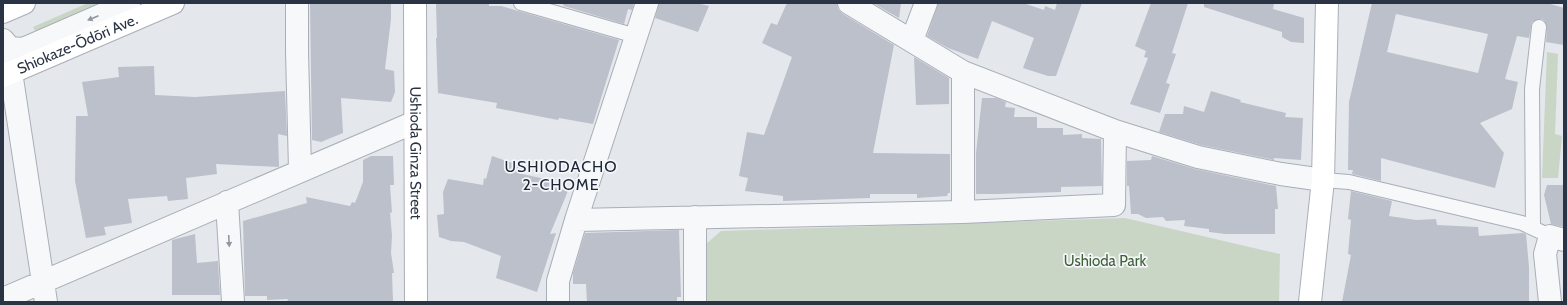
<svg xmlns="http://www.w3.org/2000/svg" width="1567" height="305" viewBox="0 0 1567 305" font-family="Cabin,sans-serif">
<rect width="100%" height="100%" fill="#e4e7ec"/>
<path fill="#c9d6c5" d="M88,3H110L37,34L33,27Z
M1547,52L1558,54L1555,134L1562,136L1558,178H1542Z
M1125,218L1280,254L1279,302H706V244L721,231Z"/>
<path fill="#bbc0ca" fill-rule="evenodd" d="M310,3H391V19L385,69L394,71L395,92L391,102L341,98L343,133L321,142L312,140Z
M436,3H489V6H501L619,40L593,124L559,118L558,120L496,108L497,103L438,93L436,38H437Z
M562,3H634L632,10L628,9L624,24L564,6Z
M659,3H696L709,6L698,32L655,18Z
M787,3H837L838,9L843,14L894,45L873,153L950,154V193H948L947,196L917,198V194H870V198L783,201V196L745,191L748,178L739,176L747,132L764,135L792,57L762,43L771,23L777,25Z
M873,3H901L899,18Z
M938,3H1023L1044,10L1045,6L1055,10L1057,3H1082L1056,76H1048L1023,68L1034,38L992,21L978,59L948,48L927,36Z
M1151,3H1188L1172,53L1176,54L1166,83L1170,84L1160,113L1130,104L1148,58L1144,57L1146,51L1135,46Z
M1204,3H1274L1273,9L1304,18V43L1291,42L1282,37V32L1204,7Z
M1372,3H1547L1564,8V45L1546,42L1547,28L1544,20L1540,19L1532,22L1529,38L1517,36L1505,79L1518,82L1512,109L1480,123L1504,153L1495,188L1381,158V181L1352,174L1353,170H1348L1349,102ZM1396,14L1488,34L1478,73L1387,52Z
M914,57L949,78V104L916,105Z
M154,66L155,95L195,97L285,91L287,136L278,134L279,167L216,164L217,174L186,178L188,199L168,201L167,196L128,199L132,223L104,227L106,235L86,238L75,181L76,116H88L82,82L119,77L118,67Z
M1211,91L1241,100L1240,102L1286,113L1285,117L1303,118L1301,160L1274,158V160L1201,145L1159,132L1165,114H1183L1184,106L1204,112Z
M982,98H997L1006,102L1005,107L1015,108L1014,117H1037V128H1063V135L1082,134V138L1101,139L1102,186L1061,187V192L998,194H976V153Z
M371,156H393L394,185H390L392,213L390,212L392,236L391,253L394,273H392L393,302H287L288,299L267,300V296H245L243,221L307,203L306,197L350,206L352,202L355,203L363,182V160Z
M492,156L524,167L522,174L550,180L549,186L568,191L550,234L556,233L537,292L496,278L501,256L464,242L451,241L439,237L437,215L444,214L443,192L448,179L483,185L484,178L486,179Z
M1152,156L1195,169L1276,186L1278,209H1275V234H1225L1209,232V229L1184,226L1185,220L1166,221L1163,217L1146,218L1138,214H1131L1129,186H1127V161L1151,160Z
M1547,185H1564V227L1551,224L1544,195Z
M1351,191L1392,201L1389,216L1416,220L1436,219L1437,225L1478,227L1479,236L1523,233L1526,234L1529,267V302H1342L1351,255L1348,254L1351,220L1348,219Z
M679,230L681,297H677V302H587L586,284H573V273L585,233Z
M195,234L197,263L218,261L220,295H172V240Z"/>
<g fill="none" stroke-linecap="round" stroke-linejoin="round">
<defs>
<path id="lane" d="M521,3L636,36
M1323,180L1349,182L1522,223L1550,236
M1533,228L1532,89L1539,27"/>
<path id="street" d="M297,3V52L300,170
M849,3L963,72L1115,131L1198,157L1281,174L1323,180
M3,40L10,48L23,49L129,3
M912,40L926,3
M3,54L11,72L46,302
M963,72V212
M227,202L233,302
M695,217V302
M576,220L963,212L1114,205L1115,131
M3,299L415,122
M558,302V281L576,220L647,3
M1550,302L1545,254L1550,236L1564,240"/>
<g id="secondary">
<path id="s1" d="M415,3L416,302"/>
<path d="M3,12L24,3"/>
<path id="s2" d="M3,76L173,3"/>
<path d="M1310,302L1323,180L1327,3"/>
</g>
</defs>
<use href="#lane" stroke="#a9aeb7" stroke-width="16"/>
<use href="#street" stroke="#a9aeb7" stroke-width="24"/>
<use href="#secondary" stroke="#a9aeb7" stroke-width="24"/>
<use href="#lane" stroke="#f7f8fa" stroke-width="14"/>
<use href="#street" stroke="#f7f8fa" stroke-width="22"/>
<use href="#secondary" stroke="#fff" stroke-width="22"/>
</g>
<defs><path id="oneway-solid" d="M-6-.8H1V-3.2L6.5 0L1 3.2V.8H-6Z"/></defs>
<g fill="#9196a0">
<use href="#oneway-solid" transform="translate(93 18) rotate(157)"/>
<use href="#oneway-solid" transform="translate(229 241) rotate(87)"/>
</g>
<g text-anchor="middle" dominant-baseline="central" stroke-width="3.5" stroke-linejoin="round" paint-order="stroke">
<g font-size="15" fill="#2b3445" stroke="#f4f6f9">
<text stroke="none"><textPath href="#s2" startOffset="81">Shiokaze-Ōdōri Ave.</textPath></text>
<text stroke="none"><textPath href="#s1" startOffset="150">Ushioda Ginza Street</textPath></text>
</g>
<g font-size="15" fill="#3f6138" stroke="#f4f6f9">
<text x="1105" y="261">Ushioda Park</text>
</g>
<g font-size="16" letter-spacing="1" fill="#1d2536" stroke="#f4f6f9">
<text x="561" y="166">USHIODACHO<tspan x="561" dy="18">2-CHOME</tspan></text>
</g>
</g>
<rect width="1567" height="305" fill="none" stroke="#2b3445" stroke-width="8"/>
</svg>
